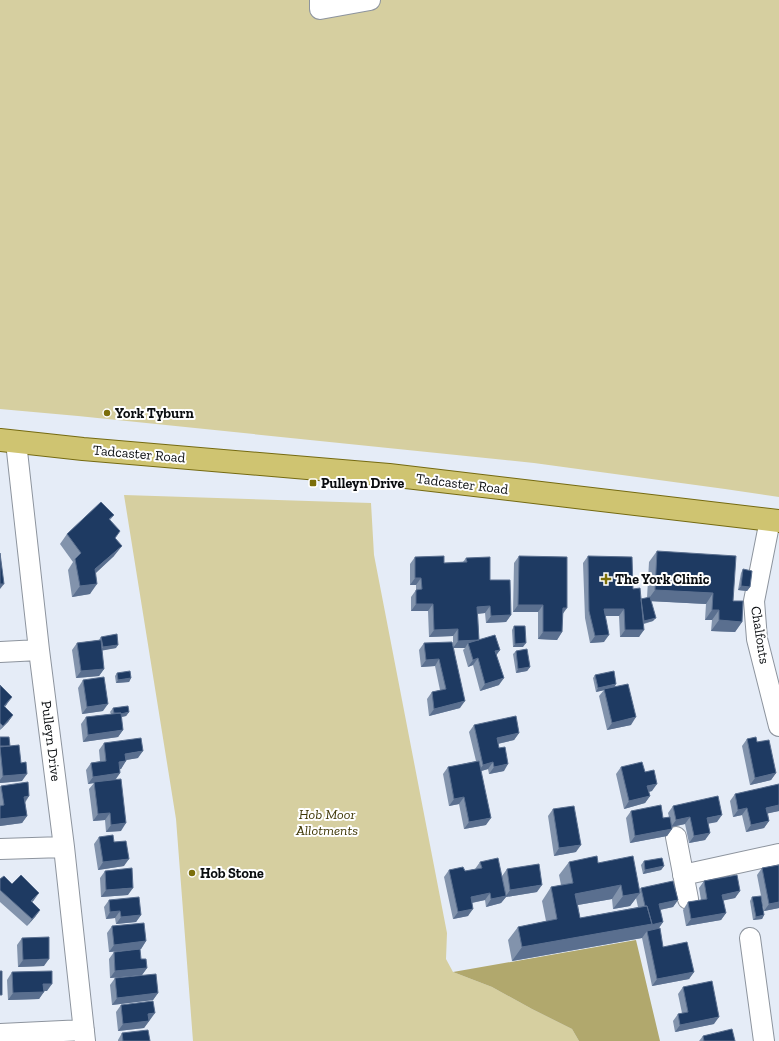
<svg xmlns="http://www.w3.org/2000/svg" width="779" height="1041" viewBox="0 0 779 1041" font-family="'Zilla Slab',serif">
<rect width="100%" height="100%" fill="#e5ecf7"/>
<path fill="#d6cfa0" d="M0,0H779V497L725,489L534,463L78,416L0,409Z
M124,495L371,503L374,555L447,933L446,959L453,972L492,987L532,1009L572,1029L579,1041H193L176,819Z"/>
<path fill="#b1a86d" d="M636,940L660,1041H579L572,1029L532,1009L492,987L453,972Z"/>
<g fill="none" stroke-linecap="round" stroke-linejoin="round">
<defs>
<path id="minor" d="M320,0V9L370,0
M16,442L39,650L64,847L85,1041
M770,520L754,601L757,639L779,726
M0,652L39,650
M676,837L688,899
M0,849L64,847
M683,875L779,854
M750,938L764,1041
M0,1034L84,1030"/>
<path id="major" d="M0,440L83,449L389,475L779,521"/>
</defs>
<use href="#minor" stroke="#8d949e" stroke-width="22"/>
<use href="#major" stroke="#756a11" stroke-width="24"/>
<use href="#minor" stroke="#fff" stroke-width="20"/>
<use href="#major" stroke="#cfc471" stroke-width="22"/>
</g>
<path fill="#8293ac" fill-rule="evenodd" d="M114,515L110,520L115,539L114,556L96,573L90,594L72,597L68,570L73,562L60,544L67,534Z
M657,551L733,601L742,622L735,632L711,631L712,620H705L706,604L651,601L653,621L644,624L639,637H620L619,616H605L604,642L590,643L585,618L583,563L588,556L633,589L641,599L647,598L649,562Z
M519,556L562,632L557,640L538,639V612H513L514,563Z
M415,557L444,563L463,562L466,558L490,580L511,615L506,622L486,623L485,613L478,614L479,640L500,650L496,655L499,685L480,691L473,665L468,667L463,650L465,648H454L460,708L429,716L427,699L432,692L440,690L435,666L421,667L419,650L424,643L453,646V636L429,637L428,611H411V597L416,590V585H410V564Z
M743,569L750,587L747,591L738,590L741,573Z
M514,626L523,647H513L512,630Z
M101,637L116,648L102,650L104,669L99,676L76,678L72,650L77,643L99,640Z
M516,651L530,667L527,671L516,673L513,654Z
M117,673L131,678L129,682L116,683L115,676Z
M595,675L615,687L631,725L607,730L599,696L604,690L596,692L593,678Z
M83,680L103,711L82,714L78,688Z
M0,685L7,704L5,707L13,715L8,722L0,730Z
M113,708L129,712L126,716L121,717L123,730L118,737L83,742L81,724L86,717L111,714L110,712Z
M474,725L519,733L514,740L498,744L504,771L489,774L488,769L481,771L486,825L464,829L459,804L449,806L443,774L448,767L476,761L469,732Z
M0,737L10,746L22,781L0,783Z
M747,739L757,742L776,773L771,780L750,785L742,746Z
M104,743L138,758L126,760L121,769H120V773L116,779L121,831L106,832L105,820L93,821L89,789L94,783L88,784L86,770L91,763L100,761L99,750Z
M621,767L645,772L652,791L649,792L650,796L645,803L624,809L616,774Z
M779,784V811L768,813L769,821L764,828L746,832L742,815L733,817L730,801L735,794Z
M1,786L29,796L25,803L27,816L22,823L0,826V787Z
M673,806L717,822L708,823L710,833L705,840L689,843L685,824L672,827V829L667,836L630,843L626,818L631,811L663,818L669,817L668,813Z
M553,809L576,852L554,856L548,816Z
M99,837L114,842L124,866L98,870L94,844Z
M644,861L664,866L661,870L643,874L641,865Z
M480,862L502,876L507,869L537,892L506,897L501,903L486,907L485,900L472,903L468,916L453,919L444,877L449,870L465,871L475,869Z
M569,862L598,863L639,890L641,888L678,900L673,907L660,910L663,922L659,928L663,947L694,972L689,979L652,986L642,938L512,961L508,940L518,927L546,921L542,901L551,887L561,885L559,875ZM636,898L638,907L580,918L578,905L612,899L613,909L630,906Z
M762,868L779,908L764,911L757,875Z
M105,871L128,895L101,897L100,878Z
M0,879L12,884L34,900L32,902L40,910L35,917L27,926L0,902Z
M704,881L740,891L735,898L723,900L726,913L721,920L686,926L683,910L688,902L701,900L699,888Z
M752,897L764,915L762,919L753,920L750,901Z
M109,900L141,915L136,922L116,924L115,918L106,919L104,907Z
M112,926L146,941L141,949L109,952L107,933Z
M22,938L44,966L18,967L17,945Z
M114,952L141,959L147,968L142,975L110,978L109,959Z
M12,972L47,991H44L39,999L8,1000L7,980Z
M115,978L158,993L153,1000L112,1005L110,985Z
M683,987L714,1024L675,1032L673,1021L678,1014L682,1013L678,994Z
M121,1005L150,1020L144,1028L118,1031L116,1012Z
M122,1033L150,1041H118V1040Z
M703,1036L735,1041H699Z"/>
<path fill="#5a6f8f" d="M122,546L114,556L88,580L95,569Z
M415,578H421L416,585H410Z
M0,584H4L0,589Z
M97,584L90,594L72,597L80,586Z
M741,586L750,587L747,591L738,590Z
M655,590L713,593L706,604L647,601Z
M416,604H433L428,611H411Z
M518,605H543L538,612H513Z
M490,606L485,613L473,614L477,607Z
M563,608H567L562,615Z
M604,609H624L619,616H599Z
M712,610H719L712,620H705Z
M511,615L506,622L486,623L491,616Z
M656,618L653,621L641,624L644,621Z
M719,620L742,622L735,632L711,631Z
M458,629L453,636L429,637L434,630Z
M625,630H644L639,637H620Z
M543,632H562L557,640L538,639Z
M609,635L604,642L590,643L595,636Z
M479,640L468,643L465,648H453L458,641Z
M526,643L523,647H513L515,644Z
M118,645L116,648L100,651L103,647Z
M500,650L495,657V651Z
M478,658L473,665L468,667L473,660Z
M439,659L435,666L421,667L426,660Z
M530,667L527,671L516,673L518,669Z
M104,669L99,676L76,678L81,671Z
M131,678L129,682L116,683L118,680Z
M504,678L499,685L480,691L485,684Z
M616,684L614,688L596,692L598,688Z
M12,697L7,704L0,712L4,706Z
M465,701L460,708L429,716L434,709Z
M108,704L103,711L82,714L87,707Z
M129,712L126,716L112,719L114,715Z
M13,715L8,722L0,730L3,726Z
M636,717L631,725L607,730L612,723Z
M123,730L118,737L83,742L88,735Z
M519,733L514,740L492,745L497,738Z
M143,751L138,758L120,761L125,754Z
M126,761L121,769L114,770L119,762Z
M493,762L488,769L478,772L483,765Z
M508,764L504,771L489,774L494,767Z
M120,773L115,780L94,782V783L88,784L93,777Z
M776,773L771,780L750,785L755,778Z
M27,774L22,781L0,783V780L3,776Z
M657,784L652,791L642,793L647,786Z
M29,796L24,803V797Z
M650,796L645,803L624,809L629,801Z
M464,797L459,804L449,806L454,799Z
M779,805V811L761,815L766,808Z
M747,808L742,815L733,817L738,810Z
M110,813L105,820L93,821L98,814Z
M722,815L717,822L702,825L707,818Z
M27,816L22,823L0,826V819Z
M690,817L685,824L671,827L676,820Z
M491,818L486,825L464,829L469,822Z
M769,821L764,828L746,832L751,825Z
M126,823L121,831L106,832L111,825Z
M672,829L667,836L630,843L635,836Z
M710,833L705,840L689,843L694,836Z
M581,845L576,852L554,856L559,848Z
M129,859L124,866L98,870L103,862Z
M664,866L661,870L643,874L645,870Z
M542,885L537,892L506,897L501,903L486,907L491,899L506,896L510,890Z
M621,885L612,899L566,907L575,894Z
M133,888L128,895L101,897L106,890Z
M740,891L735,898L717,902L722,895Z
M39,893L34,900L26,908L31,901Z
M490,893L485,900L466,904L471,897Z
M640,893L630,906L613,909L623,896Z
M678,900L673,907L654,911L659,904Z
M779,902V908L764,911L769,904Z
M473,909L468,916L453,919L458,912Z
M40,910L35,917L27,926L32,919Z
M120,911L115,918L106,919L110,912Z
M726,913L721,920L686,926L691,919Z
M141,915L136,922L116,924L121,917Z
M764,915L762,919L753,920L756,917Z
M663,922L658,929L647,931L642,938L512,961L522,947Z
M146,941L141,949L109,952L114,945Z
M49,959L44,966L18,967L23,960Z
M147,968L142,975L110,978L115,971Z
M694,972L689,979L652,986L657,979Z
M43,984H52L47,991H38Z
M44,992L39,999L8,1000L13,993Z
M158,993L153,1000L112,1005L117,998Z
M155,1013L150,1020L143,1021L148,1014Z
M719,1017L714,1024L675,1032L680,1025Z
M149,1021L144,1028L118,1031L123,1024Z"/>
<path fill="#1e3a62" stroke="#5a6f8f" d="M101,502L114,515L109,519L120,531L115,538L122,546L95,569L97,584L80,586L75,559L81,553L67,534Z
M657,551L736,556L733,601H743L742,622L719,620V610H712L713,593L655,590Z
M0,553L4,584H0Z
M444,556V563L467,562L466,558L490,557V580H510L511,615L491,616L490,606L477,607L479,640L458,641V629L434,630L433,604H416V590L422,589L421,578H415V557Z
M519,556L567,557V608H563L562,632H543V605H518Z
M588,556L632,557L633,589L640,588L644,630H625L624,609H604L609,635L595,636L589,611Z
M743,569L752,571L750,587L741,586Z
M650,597L656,618L644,621L641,599Z
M514,626H525L526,643L515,644Z
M117,634L118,645L103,647L101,637Z
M495,635L500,650L495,651L504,678L485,684L478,658L473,660L468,643Z
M101,640L104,669L81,671L77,643Z
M452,642L465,701L434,709L432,692L446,689L439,659L426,660L424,643Z
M527,649L530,667L518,669L516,651Z
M130,671L131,678L118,680L117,673Z
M614,671L616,684L598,688L595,675Z
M104,677L108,704L87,707L83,680Z
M628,684L636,717L612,723L604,689Z
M0,685L12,697L4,706L13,715L3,726L0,723Z
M128,706L129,712L121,714V713H114L113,708Z
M121,713L123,730L88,735L86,717Z
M516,716L519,733L497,738L499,748L505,747L508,764L494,767L493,762L483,765L474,725Z
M0,737H9L10,746H0Z
M756,737L757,742L769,740L776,773L755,778L747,739Z
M141,738L143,751L125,754L126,761L119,762L120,773L93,777L91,763L106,761L104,743Z
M19,745L21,763L26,762L27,774L3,776L0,747Z
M479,761L491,818L469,822L464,797L454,799L448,767Z
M642,762L645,772L654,770L657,784L647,786L650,796L629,801L621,767Z
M121,779L126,823L111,825L110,813L98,814L94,782Z
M28,782L29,796L24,797L27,816L0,819V806L4,805L1,786Z
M779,784V805L766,808L769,821L751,825L747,808L738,810L735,794Z
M718,796L722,815L707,818L710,833L694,836L690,817L676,820L673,806Z
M661,805L663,818L670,817L672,829L635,836L631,811Z
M574,806L581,845L559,848L553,809Z
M113,835L114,842L126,841L129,859L103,862L99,837Z
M597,856L598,863L633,856L640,893L623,896L621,885L575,894L580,918L647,906L652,924L522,947L518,927L557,919L551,887L573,883L569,862Z
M498,858L506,896L491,899L490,893L471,897L473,909L458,912L449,870L463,867L465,871L482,868L480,862Z
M662,858L664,866L645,870L644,861Z
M539,864L542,885L510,890L507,869Z
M779,865V902L769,904L762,868Z
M132,868L133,888L106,890L105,871Z
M21,875L39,893L31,901L40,910L32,919L0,890V879L4,876L12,884Z
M737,875L740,891L722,895L726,913L691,919L688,902L707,899L704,881Z
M673,881L678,900L659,904L663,922L651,925L652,924L647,906H645L641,888Z
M761,896L764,915L756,917L752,897Z
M139,897L141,915L121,917L120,911L110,912L109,900Z
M144,923L146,941L114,945L112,926Z
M660,928L663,947L687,942L694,972L657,979L647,931Z
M49,937V959L23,960L22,938Z
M140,949L141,959H146L147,968L115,971L114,952Z
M0,971H2V995H0Z
M52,971V984H43L44,992L13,993L12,972Z
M156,974L158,993L117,998L115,978Z
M712,981L719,1017L680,1025L678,1014L688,1012L683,987Z
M153,1001L155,1013L148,1014L149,1021L123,1024L121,1005Z
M732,1029L735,1041H704L703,1036Z
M148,1030L150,1041H123L122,1033Z"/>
<g fill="#7b6e0a" stroke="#fff" stroke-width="1.5">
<circle cx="107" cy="413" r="4"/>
<rect x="309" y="479" width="8" height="8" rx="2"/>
<path d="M604 573h4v4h4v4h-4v4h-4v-4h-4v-4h4z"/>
<circle cx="192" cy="873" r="4"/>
</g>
<g text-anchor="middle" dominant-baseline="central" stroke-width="4" stroke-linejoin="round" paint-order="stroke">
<g font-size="14" font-weight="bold" fill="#0a0d10" stroke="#fff" text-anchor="start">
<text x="115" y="413">York Tyburn</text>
<text x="321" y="483">Pulleyn Drive</text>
<text x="615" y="579">The York Clinic</text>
<text x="200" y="873">Hob Stone</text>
</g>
<g font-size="14" fill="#0a0d10" stroke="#fff">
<text transform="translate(139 454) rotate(5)">Tadcaster Road</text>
<text transform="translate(462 484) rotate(7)">Tadcaster Road</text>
<text transform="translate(760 635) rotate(81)">Chalfonts</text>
<text transform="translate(51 741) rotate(83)">Pulleyn Drive</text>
</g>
<g font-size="14" font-style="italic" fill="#403908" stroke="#fff">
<text x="327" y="814">Hob Moor<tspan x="327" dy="16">Allotments</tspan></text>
</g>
</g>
</svg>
